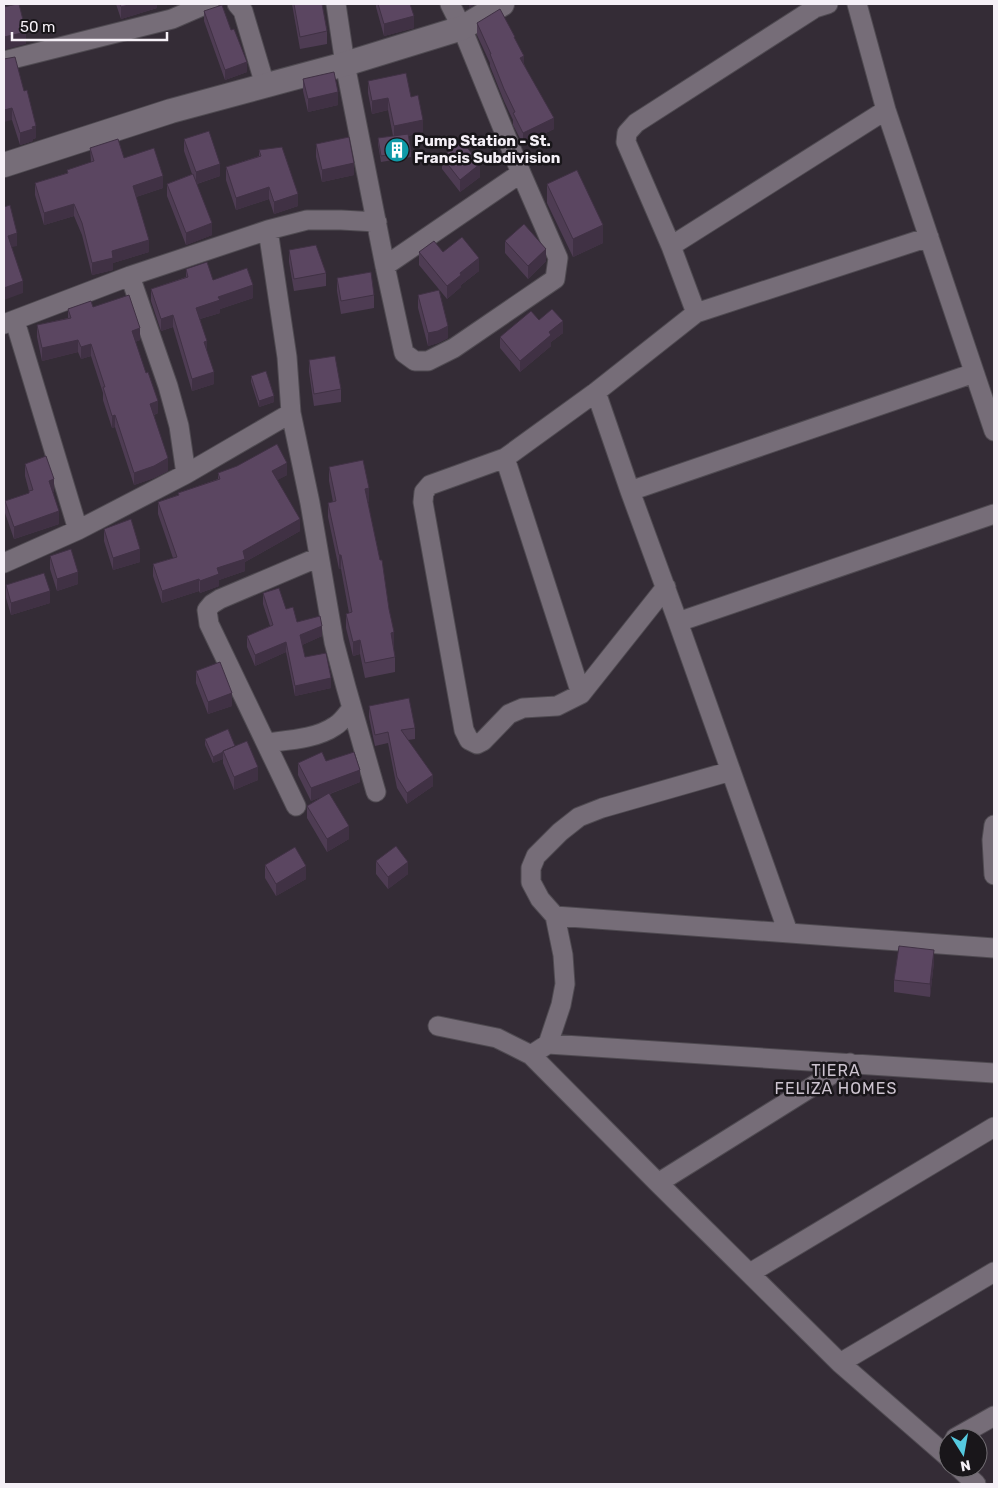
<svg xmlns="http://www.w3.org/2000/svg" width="998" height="1488" viewBox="0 0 998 1488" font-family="Rubik,sans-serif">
<rect width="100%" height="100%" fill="#342c36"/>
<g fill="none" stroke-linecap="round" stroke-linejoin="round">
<defs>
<path id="minor" d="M237,4L243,11L265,85
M336,4L345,64L385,266L404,353L415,361H428L454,348L555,279L558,258L521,173L462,28L450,4
M857,4L886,110L994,431
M4,61L172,19L202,6L209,4
M268,230L307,220H341L377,222
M671,246L886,110
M385,266L521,173
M130,276L168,386L179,426L186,474
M696,313L671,246L626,142L627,133L636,123L815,8L828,4
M15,321L78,530
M4,324L130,276L268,230L287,357L291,413L310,503L334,642L346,687L376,792
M596,392L630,491L678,622L994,514
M505,458L581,694
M630,491L974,373
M4,563L78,530L186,474L291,413
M666,587L581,694L557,706L523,708L509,714L483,741L477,744L469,740L464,730L423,502L424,492L430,485L505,458L596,392L696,313L929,237
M678,622L788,932
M266,743C289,740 316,739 335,726C342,722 347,714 352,708
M731,771L602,808L579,817L560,832L536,856L531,868V882L540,899L555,916L994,948
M296,806L209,624L207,610L212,604L220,599L319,557
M994,825L992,840L994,875
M555,916L563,955L565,984L561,1005L548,1044L531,1055L658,1183L840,1363L948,1457
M438,1026L497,1038L531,1055
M548,1044L994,1073
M658,1183L850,1063
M750,1273L994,1127
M840,1363L994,1272
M955,1438L994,1416
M959,1468L976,1484"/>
<path id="tertiary" d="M4,165L171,111L345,64L462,28L502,4"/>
</defs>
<use href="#minor" stroke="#4f4a51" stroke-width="21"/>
<use href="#tertiary" stroke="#4f4a51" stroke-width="26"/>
<use href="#minor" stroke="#766d78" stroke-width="19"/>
<use href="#tertiary" stroke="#766d78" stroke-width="24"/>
</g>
<path fill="#4e3c53" d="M116,4H157V8L121,19Z
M292,4H322L327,31V44L300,49Z
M376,4H410L414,28L384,36L376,7Z
M204,11L247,72L225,80L204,21Z
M477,23L515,40L524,64L554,129L523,144L513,125V120L504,101L490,66V63L477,35Z
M4,59L36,138L33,139V141L20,145L12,120Z
M303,79L338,105L308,112L303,91Z
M368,81L411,97L423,132L408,136L411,151V157L381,162L378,144V138L393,136L388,110L372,114L368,93Z
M184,139L220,176L197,184L212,235L186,245L167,196V184L192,174L184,151Z
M316,144L354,175L322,182L316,157Z
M90,148L124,158L163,188L136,197L149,252L113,263V270L92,275L82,235L74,216L44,225L35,195V183L67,173V170L91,162Z
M259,150L298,206L274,214L269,199L236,210L226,180V167L259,156Z
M442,157L480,177L460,192L442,169Z
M547,184L603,243L573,257L547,203Z
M505,241L546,261L528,279L505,253Z
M289,250L326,273V286L294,291L289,262Z
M419,252H443L479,271L461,285V287L447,299L419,265Z
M186,269L213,280L253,298L220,309V313L200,319L214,384L192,391L173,327L161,331L151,301V289L186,277Z
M337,278L374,295V308L341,314L337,291Z
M418,295L448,338L438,343L428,346L418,308Z
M93,307L140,340L135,342L158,413L154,415L168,471L154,478L134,485L115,427L112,428L103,400V393L91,356L81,359L78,352L42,361L37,337V325L68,318V309Z
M539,320L563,333L551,342V346L520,372L500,348V337Z
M309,360L341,389V402L314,406L309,372Z
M251,376L274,402L259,407L251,382Z
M25,464L54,492H53L59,524L14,539L5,513V501L29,493V491L25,476Z
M329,467L369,502H368L394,647H393L395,657V672L365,678L360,654L353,656L346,628V614L349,613L341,569H339L328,517V503L333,502L329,481Z
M218,473L287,475L277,480L300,531L245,562V571L219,580V586L200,593L199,591L162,603L153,576V564L173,558L158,514V502L178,495V493L218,479Z
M104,529L140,562L113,570L104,541Z
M50,556L78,584L57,591L50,569Z
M6,585L50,603L11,615L6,598Z
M263,593L286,609L297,622L322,636L302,645L305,657L331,688L295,696L286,652L255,666L247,647V636L270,626L263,604Z
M196,671L232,706L208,714L196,683Z
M369,706L415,728V739L408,740L433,786L407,804L397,788L388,743L375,746L369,717Z
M205,739L235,746L258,780L234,790L223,763V759L213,763L205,745Z
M326,761L360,782L330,794L349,839L327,852L307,818V806L323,796L311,801L298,775V763Z
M376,861L408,874L388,889L376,874Z
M265,865L306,879L276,896L265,878Z
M934,962L930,997L894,992V980Z"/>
<path fill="#403144" d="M132,4H157V8L121,19V7Z
M469,4H476L469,8Z
M414,16V28L384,36V24Z
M26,32V44L4,50V37Z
M524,56V68L520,58Z
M247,62V72L225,80V70Z
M338,92V105L308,112V99Z
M388,98V110L372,114V101Z
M12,108V120L4,122V110Z
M554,118V129L523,144V133Z
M423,120V132L394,139V126Z
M36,126V138L33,139V141L20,145V133L32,127Z
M354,163V175L322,182V170Z
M220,164V176L196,184V172Z
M480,164V177L460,192V180Z
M163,176V188L133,198V186Z
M269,187V199L236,210V198Z
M298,194V206L274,214V202Z
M74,204V216L44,225V213Z
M212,223V235L186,245V233Z
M603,225V243L573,257V239Z
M17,233V246L8,248V236Z
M149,240V252L113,263V270L92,275V263L112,251Z
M546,249V261L528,279V266Z
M479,258V271L461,285V287L447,299V286L460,273Z
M23,281V293L4,300V288Z
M253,285V298L220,309V313L196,320V308L218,297Z
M173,315V327L161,331V319Z
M563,321V333L551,342V346L520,372V361L549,332Z
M448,326V338L438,343L428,346V333Z
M140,328V340L132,343V331Z
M78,340V352L42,361V348Z
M207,341V353L204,342Z
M91,344V356L81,359V347Z
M214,372V384L192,391V379Z
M274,396V402L259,407V401Z
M158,401V413L150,416V404Z
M115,415V427L112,428V416Z
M168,458V471L154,478L134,485V473Z
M287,463V475L272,483V471Z
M54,479V492L49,493V481Z
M369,488V502L365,503V489Z
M59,511V524L14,539V527Z
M300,519V531L245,562V571L219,580V586L200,593V581L217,568L243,551Z
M140,549V562L113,570V558Z
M339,555H341V569H339Z
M78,572V584L57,591V579Z
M199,579V591L162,603V591Z
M50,591V603L11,615V603Z
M322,626V636L300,646V635Z
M394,632V647L391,648V633Z
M360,640V654L353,656V642Z
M286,642V652L255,666V655Z
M331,678V688L295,696V686Z
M232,693V706L208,714V702Z
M223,752V759L213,763V757Z
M258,767V780L234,790V777Z
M360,770V782L311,801V788Z
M433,775V786L407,804V793Z
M349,826V839L327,852V839Z
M408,862V874L388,889V877Z
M306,866V879L276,896V884Z
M934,950V962L930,997V984Z"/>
<path fill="#5b4661" stroke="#403144" d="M17,4H19L26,32L4,37V7Z
M120,4H132L121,7Z
M294,4H322L327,31L300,37Z
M378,4H410L414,16L384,24Z
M222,5L231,30L234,29L247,62L225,70L204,11Z
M500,9L515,37H514L524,56L520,58L554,118L523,133L513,113L515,112L504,89L490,54H491L477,23Z
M15,57L24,91L27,90L36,126L32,127L33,129L20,133L12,108L4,110V59Z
M334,72L338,92L308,99L303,79Z
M406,73L411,97L418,95L423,120L394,126L388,98L372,101L368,81Z
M209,131L220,164L196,172L184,139Z
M408,134L411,151L381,156L378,138Z
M349,137L354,163L322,170L316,144Z
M118,139L124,158L154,148L163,176L133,186L149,240L112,251L113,258L92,263L82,223L74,204L44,213L35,183L68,173L67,170L94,161L90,148Z
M462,141L480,164L460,180L442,157Z
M282,147L298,194L274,202L269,187L236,198L226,167L261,156L259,150Z
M577,170L603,225L573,239L547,184Z
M193,174L212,223L186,233L167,184Z
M10,205L17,233L8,236L23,281L4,288V207Z
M524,224L546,249L528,266L505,241Z
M462,237L479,258L460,273L461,275L447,286L419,252L434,241L443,252Z
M316,245L326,273L294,279L289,250Z
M207,262L213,280L247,268L253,285L218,297L220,300L196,308L207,341L204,342L214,372L192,379L173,315L161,319L151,289L188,277L186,269Z
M371,272L374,295L341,301L337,278Z
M439,290L448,326L438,331L428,333L418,295Z
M129,295L140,328L132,331L146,373L148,372L158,401L150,404L168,458L154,466L134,473L115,415L112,416L103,387H105L91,344L81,347L78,340L42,348L37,325L71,318L68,309L91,301L93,307Z
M552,309L563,321L549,332L551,335L520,361L500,337L531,311L539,320Z
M335,356L341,389L314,394L309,360Z
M266,371L274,396L259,401L251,376Z
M277,444L287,463L272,471L300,519L243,551L245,559L217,568L219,574L200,581L199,579L162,591L153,564L177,557L158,502L179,495L178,493L220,479L218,473L237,466Z
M46,456L54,479L49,481L59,511L14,527L5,501L29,493V491L33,490L25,464Z
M363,460L369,488L365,489L380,560H382L389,609L394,632L391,633L395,657L365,663L360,640L353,642L346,614L352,612L341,555H339L328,503L336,501L329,467Z
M131,519L140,549L113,558L104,529Z
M71,549L78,572L57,579L50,556Z
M44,573L50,591L11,603L6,585Z
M279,588L286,609L293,607L297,622L320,616L322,626L300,635L305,657L326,653L331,678L295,686L286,642L255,655L247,636L273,625L263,593Z
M220,662L232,693L208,702L196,671Z
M409,698L415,728L401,730L433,775L407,793L397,777L388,732L375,735L369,706Z
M228,729L235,746L223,751V752L213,757L205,739Z
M247,741L258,767L234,777L223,751Z
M322,752L326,761L354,752L360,770L311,788L298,763Z
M329,793L349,826L327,839L307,806Z
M396,846L408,862L388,877L376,861Z
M295,847L306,866L276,884L265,865Z
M899,946L934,950L930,984L894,980Z"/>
<defs>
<symbol id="building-disc" viewBox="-11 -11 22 22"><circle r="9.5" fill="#0f9aa8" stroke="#19161a"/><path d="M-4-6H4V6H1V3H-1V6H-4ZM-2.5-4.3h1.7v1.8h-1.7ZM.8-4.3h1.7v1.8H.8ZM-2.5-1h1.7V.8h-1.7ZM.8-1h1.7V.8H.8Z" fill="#fff"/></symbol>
</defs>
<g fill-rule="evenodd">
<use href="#building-disc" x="383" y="136" width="28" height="28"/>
</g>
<g text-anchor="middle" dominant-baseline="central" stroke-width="5" stroke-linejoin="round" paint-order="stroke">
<g font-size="15" font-weight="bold" fill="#f5f0f7" stroke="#19161a" text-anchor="start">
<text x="414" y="141">Pump Station - St.<tspan x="414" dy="17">Francis Subdivision</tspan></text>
</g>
<g font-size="16" letter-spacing="1" fill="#cdc4d0" stroke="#19161a">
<text x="836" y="1070">TIERA<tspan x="836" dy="18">FELIZA HOMES</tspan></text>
</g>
</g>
<rect width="998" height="1488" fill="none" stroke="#f5f0f7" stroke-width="10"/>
<g transform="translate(963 1453) rotate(169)"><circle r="24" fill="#19161a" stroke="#716d72"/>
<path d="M0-4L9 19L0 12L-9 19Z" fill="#55cae0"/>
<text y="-8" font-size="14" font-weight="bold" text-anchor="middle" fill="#f5f0f7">N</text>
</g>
<path d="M12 32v8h155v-8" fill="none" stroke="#f5f0f7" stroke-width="2.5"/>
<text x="20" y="32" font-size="15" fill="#f5f0f7" stroke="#19161a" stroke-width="4" paint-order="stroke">50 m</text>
</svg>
